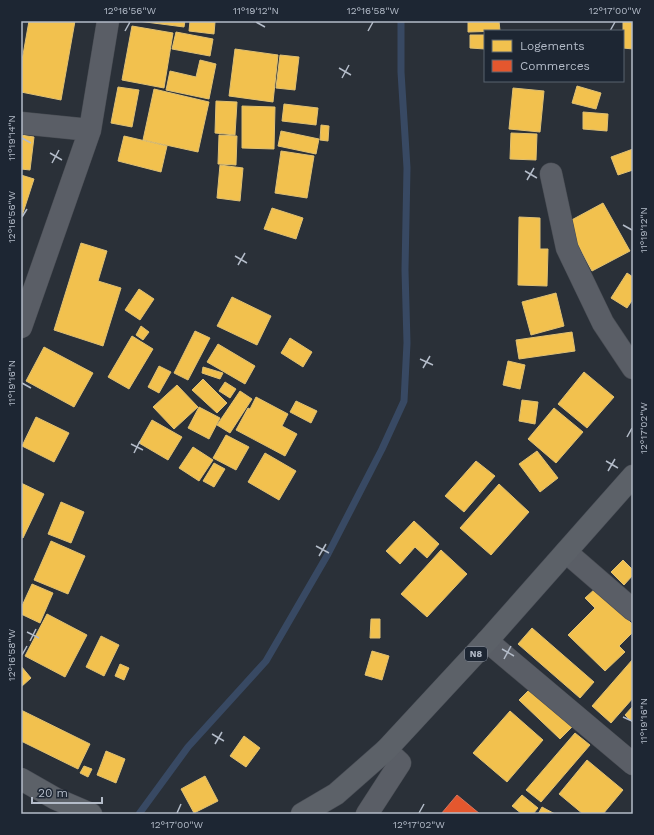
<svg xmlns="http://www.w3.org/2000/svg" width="654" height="835" viewBox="0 0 654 835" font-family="'Work Sans',sans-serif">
<rect width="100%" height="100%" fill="#2a3038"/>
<path fill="#f2c14e" stroke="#dfc073" d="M29,21H75L61,100L21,92V66Z
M138,21H185L184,27Z
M190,21L215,22L214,34L189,31Z
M468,21H499L500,31L468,32Z
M623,21H633V49L623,48Z
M132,26L173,33L164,88L122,80Z
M176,32L213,39L210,56L172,49Z
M470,35H485V49L470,48Z
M235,49L278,55L273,102L229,96Z
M280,55L299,57L295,90L276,88Z
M200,60L216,64L209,99L166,90L170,71L196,77Z
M577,86L601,93L596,109L572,103Z
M118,87L139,90L132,127L111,123Z
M513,88L544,91L540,132L509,129Z
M154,89L209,102L198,152L143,140Z
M216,101L237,102L235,135L215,133Z
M284,104L318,108L316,125L282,121Z
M242,106L275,107L274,149L242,148Z
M583,112L608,114L607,131L583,129Z
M321,125L329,126L328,141L320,140Z
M281,131L319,139L316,154L278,146Z
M511,133L537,134L536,160L510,159Z
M21,135L34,137L30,170L21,169Z
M219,135L237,136L236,165L218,164Z
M124,136L167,146L161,172L118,161Z
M633,149V170L618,175L611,157Z
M281,151L314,156L307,198L275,193Z
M220,165L243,168L240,201L217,198Z
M21,175L34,179L21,219Z
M603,203L630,251L592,271L566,223Z
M272,208L303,218L296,239L264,229Z
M519,217L540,218V249H548L547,286L518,285Z
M81,243L107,251L98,281L121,288L103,346L54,330Z
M627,273L633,277V299L627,308L611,298Z
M139,289L154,299L140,320L125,310Z
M556,293L564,326L531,335L522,302Z
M232,297L271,316L257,345L217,326Z
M141,326L149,332L143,340L136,335Z
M195,331L210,338L188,380L174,373Z
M572,332L575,351L519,359L516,340Z
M132,336L153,349L129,389L108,377Z
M290,338L312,352L303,367L281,353Z
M218,344L255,366L245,384L207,362Z
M44,347L93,373L74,407L26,381Z
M508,361L525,365L520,389L503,385Z
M159,366L171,372L159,393L148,387Z
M203,367L223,373L220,379L202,373Z
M584,372L614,397L587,428L558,404Z
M203,379L227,403L217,413L192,390Z
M225,382L236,389L230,398L219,391Z
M177,385L198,407L174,429L153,407Z
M240,391L252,399L230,433L217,425Z
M256,397L288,414L282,426L297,434L285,456L236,430L248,408L250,409Z
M522,400L538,402L535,424L519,421Z
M296,401L317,411L311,423L290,412Z
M199,407L220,418L209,439L188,428Z
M554,408L583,432L556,463L528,439Z
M36,417L69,433L54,462L22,446Z
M152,420L182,437L168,460L139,443Z
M226,435L249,447L236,470L213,458Z
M193,447L213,460L199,481L179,468Z
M537,451L558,478L540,492L519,464Z
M265,453L296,471L279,500L248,482Z
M476,461L495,476L464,512L445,496Z
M214,463L225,469L214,487L203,481Z
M21,483L44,494L23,538L21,537Z
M499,484L529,512L491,555L460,528Z
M61,502L84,512L71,543L48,534Z
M414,521L439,544L427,558L415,547L400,564L386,551Z
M51,541L85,556L68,594L34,580Z
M441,550L467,574L427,617L401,594Z
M623,560L633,570V575L624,585L611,572Z
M32,584L53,593L40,623L21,614V608Z
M596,588L633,625V632L619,646L625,652L605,671L568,635L595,608L585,598Z
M47,614L87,635L65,677L25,656Z
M371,619H380V638H370Z
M532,628L594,682L580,698L518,644Z
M101,636L119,645L104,676L86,667Z
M372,651L389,656L382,680L365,675Z
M633,659V698L611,723L592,706Z
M120,664L129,668L124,680L115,676Z
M21,666L31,678L21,687Z
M536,683L576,723L560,739L519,700Z
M633,706V723L625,715Z
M21,710L90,744L78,769L21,741Z
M510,711L543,740L507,782L473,753Z
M575,733L590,745L541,802L526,790Z
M244,736L260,748L246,767L230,756Z
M106,751L125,759L116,783L97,775Z
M587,760L623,790L603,814H583L559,794Z
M84,766L92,769L88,777L80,773Z
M205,776L218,801L194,813L181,789Z
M522,795L538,808L533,814H522L512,806Z
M542,807L555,814H538Z"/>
<path fill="#e4572e" stroke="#d6755c" d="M457,795L480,814H441Z"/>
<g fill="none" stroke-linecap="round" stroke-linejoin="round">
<path stroke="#384963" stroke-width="7" d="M139,814L188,747L266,661L328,554L382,449L404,401L407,343L405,270L407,168L401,72V21"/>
<defs>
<path id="minor" d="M21,123L90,130
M551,174L567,248L603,323L633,368
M21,327L90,130L108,21
M566,552L633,610
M487,641L633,764
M367,814L400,763L386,750"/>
<path id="major" d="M21,779L56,799L91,814
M302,814L336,794L386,750L487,641L633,476"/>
</defs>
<use href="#minor" stroke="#484c53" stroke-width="23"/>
<use href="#major" stroke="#484c55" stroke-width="23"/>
<use href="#minor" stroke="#5a5e66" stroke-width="22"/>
<use href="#major" stroke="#5c6168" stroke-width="22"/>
</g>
<path fill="none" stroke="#b4bcc9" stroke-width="1.5" d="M256,22L265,27M125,31L130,22M368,31L373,22M610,31L615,22M339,68L351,75M342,78L349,65M22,138L31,143M50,153L62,160M52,163L59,150M525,171L537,178M527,180L534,168M22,217L27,209M623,225L632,230M235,256L247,263M238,265L245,253M420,359L433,365M423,368L430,356M22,383L31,388M627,437L632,428M131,444L143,450M134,453L140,441M606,461L618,468M608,471L615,459M316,546L329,553M319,556L326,544M27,632L39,638M30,641L36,629M502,649L514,656M22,655L27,646M504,659L511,646M623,717L632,721M212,734L224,741M215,744L222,732M177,813L181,804M419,813L424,804"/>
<g text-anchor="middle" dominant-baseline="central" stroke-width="4" stroke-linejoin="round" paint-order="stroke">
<rect fill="#1d2633" stroke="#878f9c" stroke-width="1" x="465" y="647" width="22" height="14" rx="3"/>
<g font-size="9" font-weight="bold" fill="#b4bcc9">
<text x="476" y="654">N8</text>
</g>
</g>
<rect width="654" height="835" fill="none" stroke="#1d2633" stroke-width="44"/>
<rect x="484" y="30" width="140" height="52" fill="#1d2633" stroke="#59626f"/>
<rect x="492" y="40" width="20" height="12" fill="#f2c14e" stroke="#59626f"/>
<text x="520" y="50" font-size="12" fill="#b4bcc9">Logements</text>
<rect x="492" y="60" width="20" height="12" fill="#e4572e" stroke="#59626f"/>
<text x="520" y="70" font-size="12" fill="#b4bcc9">Commerces</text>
<path d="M32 797v6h70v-6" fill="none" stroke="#b4bcc9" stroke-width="2"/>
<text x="38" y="797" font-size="12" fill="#b4bcc9" stroke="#1d2633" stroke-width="3" paint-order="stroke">20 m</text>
<rect x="22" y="22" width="610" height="791" fill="none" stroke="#b4bcc9" stroke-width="1.5"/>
<g font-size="10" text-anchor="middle" fill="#b4bcc9">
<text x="130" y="14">12°16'56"W</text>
<text x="256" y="14">11°19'12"N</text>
<text x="373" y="14">12°16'58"W</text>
<text x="615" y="14">12°17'00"W</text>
<text transform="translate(11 138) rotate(-90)" y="4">11°19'14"N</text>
<text transform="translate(11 217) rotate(-90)" y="4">12°16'56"W</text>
<text transform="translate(643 230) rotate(-90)" y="4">11°19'12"N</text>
<text transform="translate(11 383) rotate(-90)" y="4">11°19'16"N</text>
<text transform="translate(643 428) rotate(-90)" y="4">12°17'02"W</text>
<text transform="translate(11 655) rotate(-90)" y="4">12°16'58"W</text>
<text transform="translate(643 721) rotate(-90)" y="4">11°19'16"N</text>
<text x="177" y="828">12°17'00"W</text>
<text x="419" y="828">12°17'02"W</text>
</g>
</svg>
